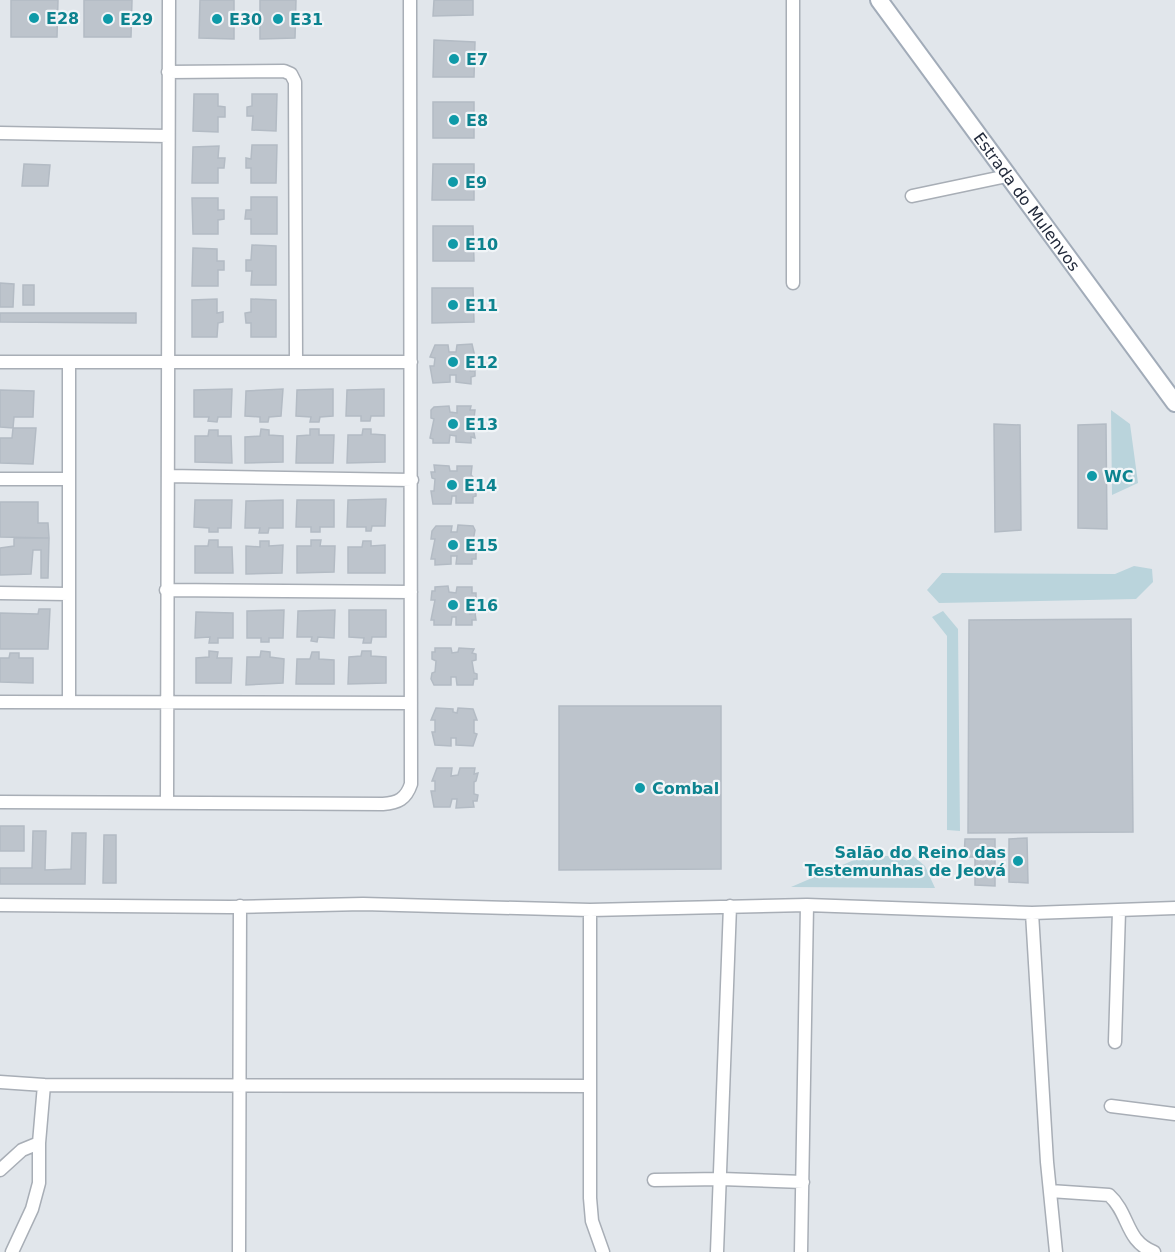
<svg xmlns="http://www.w3.org/2000/svg" width="1175" height="1252" viewBox="0 0 1175 1252" font-family="'DejaVu Sans',sans-serif">
<rect width="100%" height="100%" fill="#e1e6eb"/>
<path fill="#bad4dc" d="M1111,410L1130,424L1138,483L1112,495Z
M1134,566L1152,569L1153,582L1136,599L939,603L927,590L942,573L1115,574Z
M943,611L958,629L960,831L947,830V636L932,617Z
M912,855L925,866L935,888L791,887L861,857Z"/>
<path fill="#bdc4cc" stroke="#b3bbc4" stroke-width="1.5" d="M11,0H58L57,37H11Z
M84,0H132L131,37H84Z
M200,0H234V39L199,38Z
M260,0H296L295,38L260,39Z
M434,0H473V15L433,16Z
M434,40L475,42L474,77H433Z
M194,94H218V106L225,107V117H218V132L193,131Z
M252,94H277L276,131L252,130L253,116H247V107L252,106Z
M433,102H474V138H433Z
M252,145H277L276,183H251V168H246V158L251,159Z
M219,146L218,158H225L224,168H218V183H192L193,147Z
M24,164L50,165L48,186H22Z
M433,164H474V200H432Z
M251,197H277V234H251V219H245L246,210H251Z
M192,198H218V210H224V219L218,220V234H193Z
M433,226H473L474,261H433Z
M252,245L276,246V285H251L252,271H246V260H251Z
M193,248L217,249V261H224V270H218V286H192Z
M0,283L14,284L13,307H0Z
M23,285H34V305H23Z
M432,288H473L474,322L432,323Z
M217,299V313L223,312V322L218,323L217,337H192V300Z
M251,299L276,300V337H251V323H246L245,313L251,312Z
M0,313H136V323L0,322Z
M472,344L475,357L471,358L470,371H475V376L471,377V384L456,382V375H450V382L433,383L430,366H434L435,358L430,357L435,345H448L449,352H456L457,345Z
M232,389L231,417H218L217,422L208,421L209,417H194V390Z
M283,389L281,416L269,417L268,422H260V417L245,416L246,391Z
M333,389V416L320,417L319,422H310L311,417L296,416L297,390Z
M384,389V416H371L370,421H361V416H346L347,390Z
M0,390L34,391L33,417H14L13,428L0,427Z
M449,406L450,412L457,413V406H471L470,410H475L474,418H471L475,438L471,437V443L456,442V436L450,435L449,443H433V439L430,438L434,419L431,418V410L434,407Z
M994,424L1020,425L1021,530L995,532Z
M1106,424L1107,529L1078,528V425Z
M13,428H36L33,464L0,463V438H12Z
M261,429L269,430V435L283,436V462L245,463V437L260,436Z
M310,429H319V435H334L333,463H296L297,436L310,435Z
M363,429H371V434L385,435V462L347,463L348,435H362Z
M209,430H218V436H231L232,463L195,462V436H208Z
M434,465L449,466L450,471H457V466H472L471,475L475,479L471,480L470,491H476V496L473,497V503H456V496H452L451,504H433L431,491H434L435,479L432,478L431,472H435Z
M386,499L385,526H372L371,531H366V527H347L348,500Z
M195,500H232L231,528H218V532H209V528L194,527Z
M283,500V528H269L268,533H259L260,528H245L246,501Z
M297,500H334V527H320V532H311V527H296Z
M0,502H38V523H48L49,538L0,537Z
M458,525L473,526L475,530L471,552H476V559H472V564H456L457,556H451V564L435,565V559H431L435,539H431L432,531L436,526H452L451,532H457Z
M14,538H49L48,578H41V550H33L31,574L0,575V548L14,546Z
M209,540H218V547H232L233,573H195V546H208Z
M311,540H321L320,546H335L334,572L297,573V546H311Z
M260,541H269V546L283,545L282,573L246,574V546L260,547Z
M363,541H371V546L385,545V573H348V547H362Z
M448,586L449,592L456,593L457,587H472V593H476V599H472L470,614L475,613L476,620H472V625H456V617H452L451,625H434V620H431L435,600H431L432,591H435V587Z
M39,609H50L48,649H0V613L38,614Z
M284,610L283,638H269V642H261V638H247V611Z
M335,610L334,638L318,637L317,642L311,641L312,637H297L298,611Z
M349,610H386V637H372L371,643H363L364,638L349,637Z
M196,612L233,613V638H218V643H209L210,637L195,638Z
M1131,619L1133,832L968,833L969,620Z
M435,648H451L452,653L458,652L459,648L474,649L472,653L476,654V660L472,661L474,673L477,674V679H474L473,685H457L456,677H451V685H434L431,679L432,673L435,672L436,661L432,659V652H435Z
M209,651L218,652L217,658H232L231,683H196V658L209,657Z
M261,651L270,652V657L284,659L283,683L246,685L247,657H260Z
M362,651H371V656L386,657V683L348,684L349,657L361,656Z
M312,652H319V659L334,660V684H296L297,659H310Z
M10,653H19V658H33V683L0,682V658H9Z
M559,706H721V869L559,870Z
M436,708L453,709V712L457,713L458,708L473,709L477,720H474V733L477,734L473,746L456,745V738H451V746L435,745L432,732H435V720H431Z
M437,768H452L451,776L458,775L460,768H475L474,774L478,773L476,781L474,782V794L478,795L477,801H473L474,807L456,808L457,799H452L450,807H434L431,791H435V781H432Z
M0,826H24V851H0Z
M33,831H46L45,870L71,869L72,833H86L85,884H0V868H32Z
M104,835H116V883H103Z
M1027,838L1028,883L1009,882V839Z
M965,839H995V886L975,885V857H964Z"/>
<g fill="none" stroke-linecap="round" stroke-linejoin="round">
<defs>
<path id="street" d="M168,72L284,71L291,74L295,82L296,361
M0,133L168,136
M912,196L1007,176
M793,283V0
M0,362H411
M168,476L412,480
M0,479H67
M166,590L411,592
M0,593L68,594
M0,702L411,703
M69,702V363
M0,802L383,804C398,803 406,799 411,784L410,0
M167,802L169,0
M0,905L230,907L363,904L590,910L807,905L1032,913L1175,908
M590,910V1198L592,1221L603,1252
M1032,913L1047,1162L1056,1252
M1115,1042L1119,911
M0,1082L44,1085L589,1086
M1111,1106L1175,1114
M0,1170L22,1150L39,1143
M654,1180L721,1179L803,1182
M1050,1191L1109,1195C1130,1214 1125,1241 1154,1252
M12,1252L32,1209L39,1183V1143L44,1085
M239,1252L240,906
M717,1252L730,906
M801,1252L807,905"/>
<g id="secondary">
<path id="s1" d="M879,0L1175,403"/>
</g>
</defs>
<use href="#street" stroke="#a8aeb6" stroke-width="15"/>
<use href="#secondary" stroke="#a2acb9" stroke-width="20"/>
<use href="#street" stroke="#fff" stroke-width="12"/>
<use href="#secondary" stroke="#fff" stroke-width="16"/>
</g>
<g fill="#0f9aa8" stroke="#f1f5f8" stroke-width="2">
<circle cx="34" cy="18" r="6"/>
<circle cx="108" cy="19" r="6"/>
<circle cx="217" cy="19" r="6"/>
<circle cx="278" cy="19" r="6"/>
<circle cx="454" cy="59" r="6"/>
<circle cx="454" cy="120" r="6"/>
<circle cx="453" cy="182" r="6"/>
<circle cx="453" cy="244" r="6"/>
<circle cx="453" cy="305" r="6"/>
<circle cx="453" cy="362" r="6"/>
<circle cx="453" cy="424" r="6"/>
<circle cx="1092" cy="476" r="6"/>
<circle cx="452" cy="485" r="6"/>
<circle cx="453" cy="545" r="6"/>
<circle cx="453" cy="605" r="6"/>
<circle cx="640" cy="788" r="6"/>
<circle cx="1018" cy="861" r="6"/>
</g>
<g text-anchor="middle" dominant-baseline="central" stroke-width="4.5" stroke-linejoin="round" paint-order="stroke">
<g font-size="16" font-weight="bold" fill="#0d838f" stroke="#f1f5f8" text-anchor="start">
<text x="46" y="18">E28</text>
<text x="120" y="19">E29</text>
<text x="229" y="19">E30</text>
<text x="290" y="19">E31</text>
<text x="466" y="59">E7</text>
<text x="466" y="120">E8</text>
<text x="465" y="182">E9</text>
<text x="465" y="244">E10</text>
<text x="465" y="305">E11</text>
<text x="465" y="362">E12</text>
<text x="465" y="424">E13</text>
<text x="1104" y="476">WC</text>
<text x="464" y="485">E14</text>
<text x="465" y="545">E15</text>
<text x="465" y="605">E16</text>
<text x="652" y="788">Combal</text>
<text x="1006" y="852" text-anchor="end">Salão do Reino das<tspan x="1006" dy="18">Testemunhas de Jeová</tspan></text>
</g>
<g font-size="16" fill="#222a3b" stroke="#f1f5f8">
<text stroke="none"><textPath href="#s1" startOffset="250">Estrada do Mulenvos</textPath></text>
</g>
</g>
</svg>
